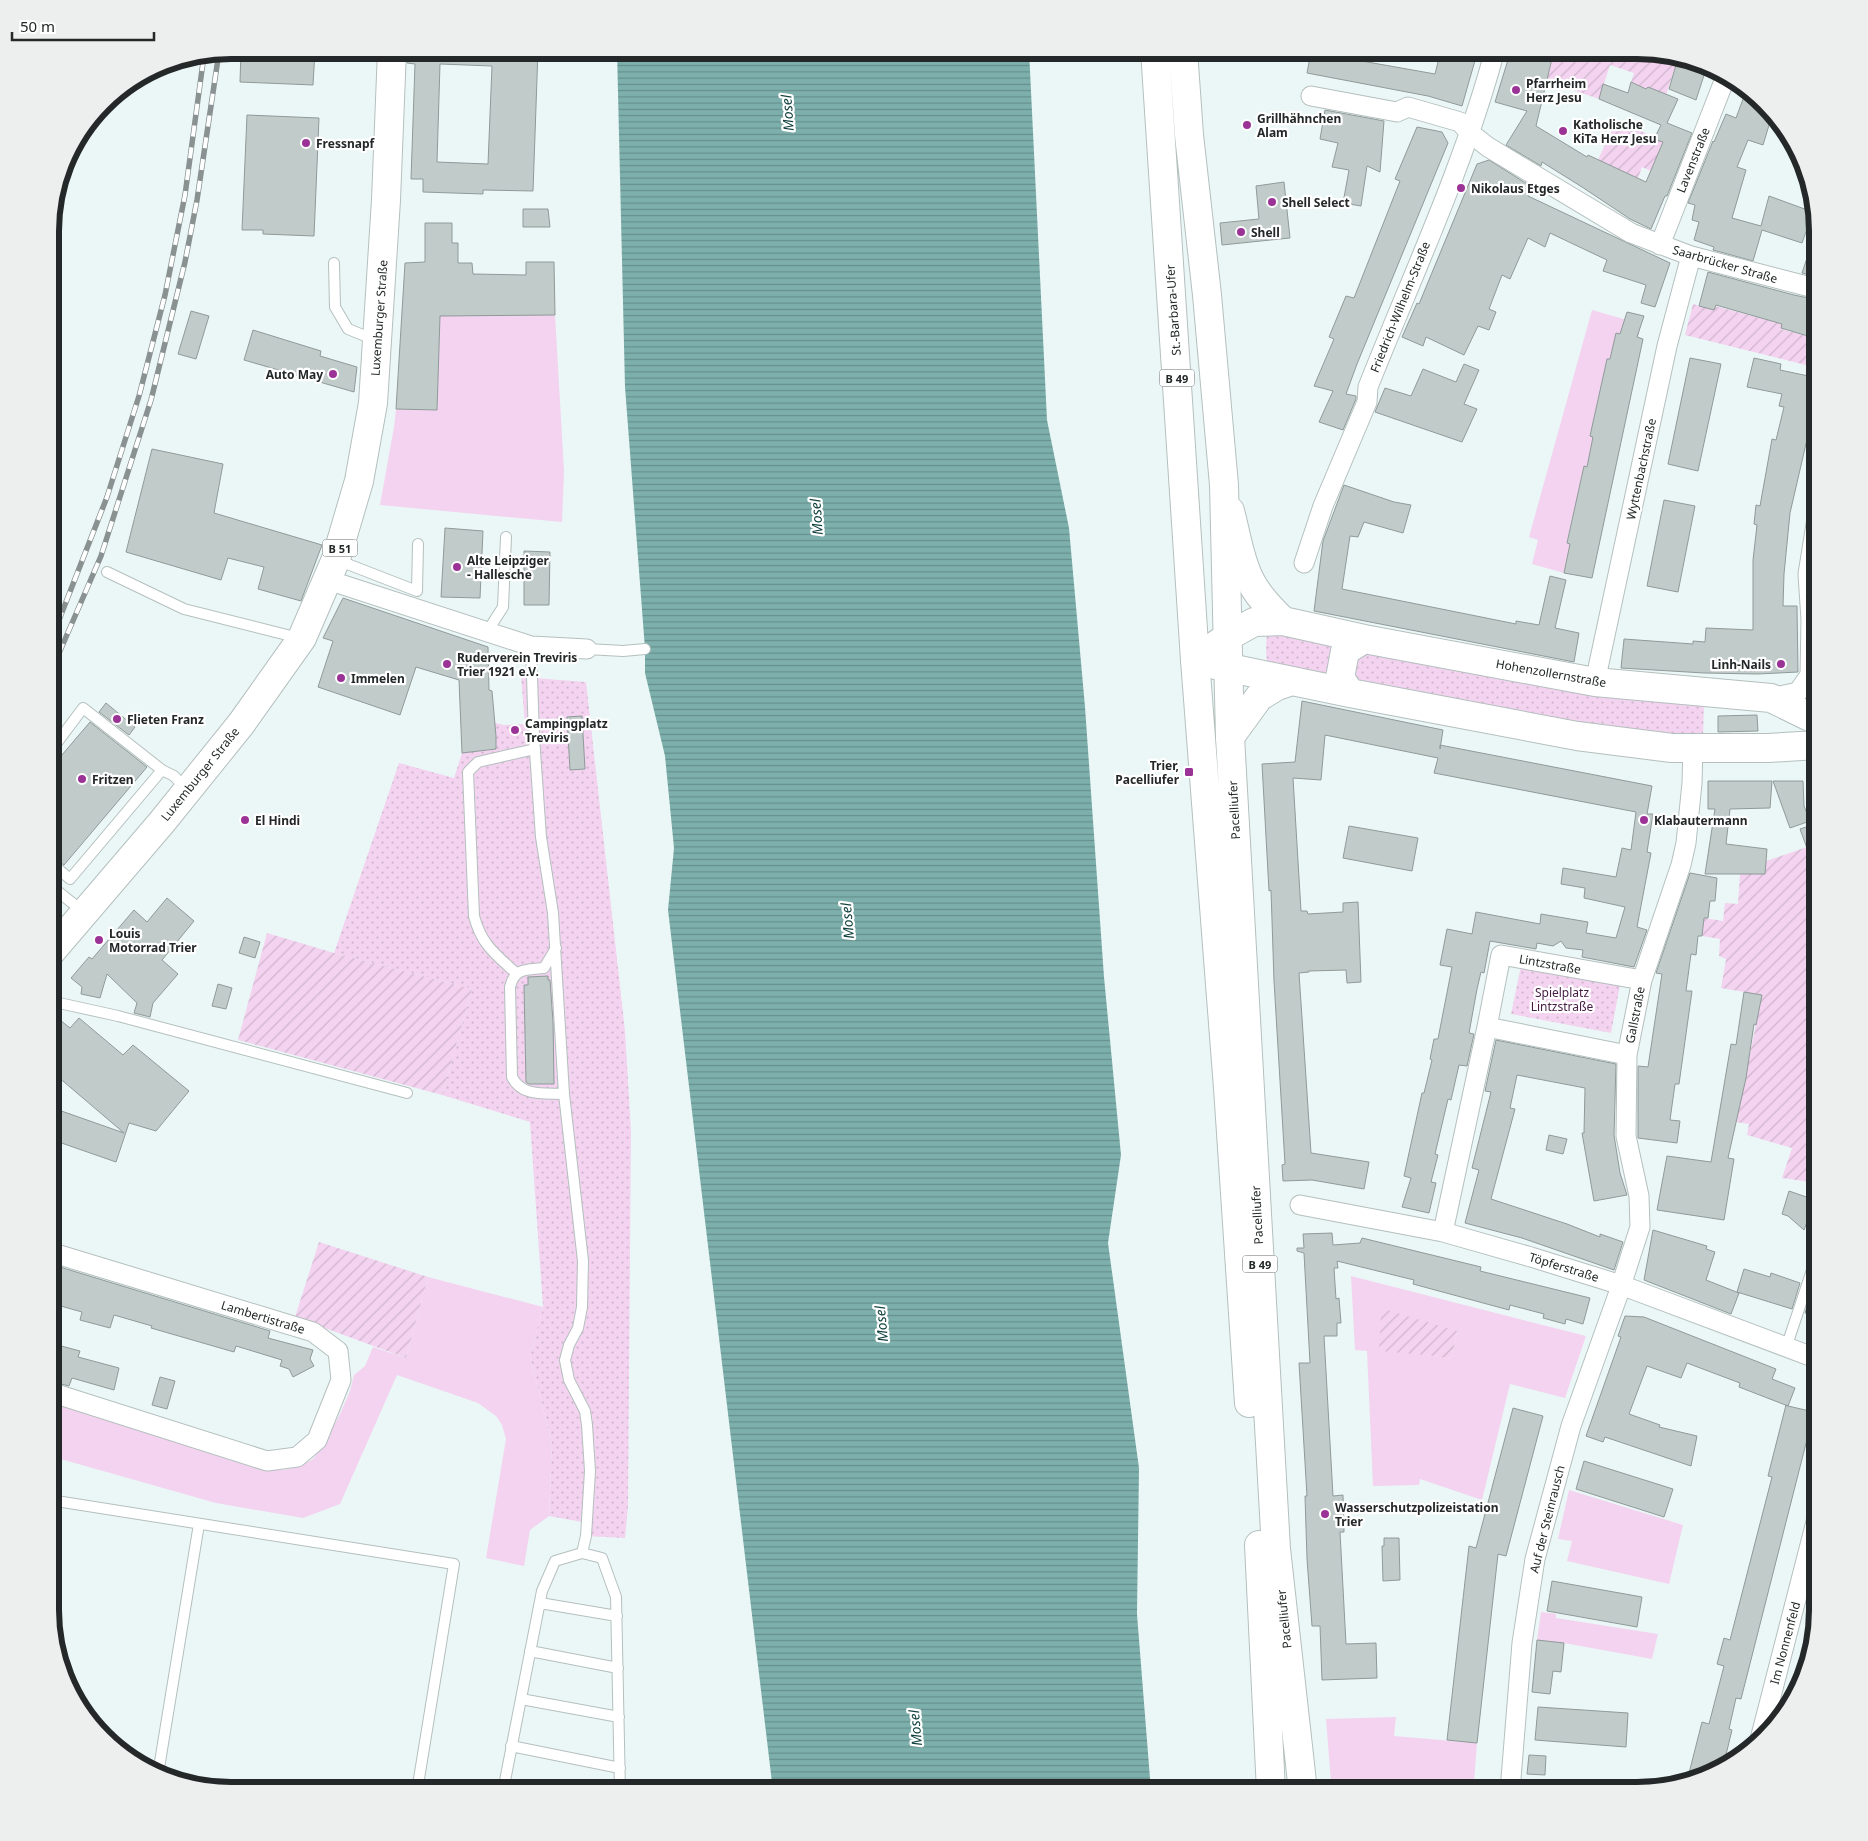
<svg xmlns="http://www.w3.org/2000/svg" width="1868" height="1841" viewBox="0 0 1868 1841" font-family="'Noto Sans',sans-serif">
<defs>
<pattern id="park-dots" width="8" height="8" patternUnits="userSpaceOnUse" patternTransform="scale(1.25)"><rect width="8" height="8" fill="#f3d3f0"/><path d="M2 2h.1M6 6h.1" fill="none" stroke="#d0b5ce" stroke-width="1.8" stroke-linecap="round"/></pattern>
<pattern id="garden-furrows" width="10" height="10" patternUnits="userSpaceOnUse" patternTransform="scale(1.25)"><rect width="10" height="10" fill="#f3d3f0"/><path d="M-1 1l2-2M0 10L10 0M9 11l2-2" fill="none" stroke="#d0b5ce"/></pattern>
<pattern id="water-rules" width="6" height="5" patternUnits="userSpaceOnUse" patternTransform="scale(1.25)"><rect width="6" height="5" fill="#7db0ac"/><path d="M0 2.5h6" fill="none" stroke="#668f8c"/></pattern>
</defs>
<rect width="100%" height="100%" fill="#ebf7f6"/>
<path fill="#f3d3f0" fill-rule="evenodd" d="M1592,310L1641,324L1638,338L1616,333L1610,359H1607L1590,436L1593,437L1587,467L1584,466L1578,493L1576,517H1572L1567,543L1570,544L1564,573L1532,564L1538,540L1529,537Z
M440,315H555L564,471L562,522L380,505L394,427L396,409L437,410Z
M1351,1276L1586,1336L1565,1398L1510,1384L1482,1500L1420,1479L1419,1485L1373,1486L1367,1351L1355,1350ZM1457,1331L1452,1359L1427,1355Z
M428,1277L543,1307L530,1357L552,1443L549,1516L530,1530L524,1566L486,1558L506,1439L502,1425L496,1416L478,1403L397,1375L340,1504L303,1518L216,1503L50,1456V1400L264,1469L284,1470L301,1466L313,1459L325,1442L340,1414L350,1391L354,1375L365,1366L373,1347L406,1358Z
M1569,1490L1683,1525L1669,1584L1567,1561L1572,1541L1558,1539Z
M1541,1612L1556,1614V1618L1658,1634L1652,1659L1564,1643L1537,1640Z
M1396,1717L1394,1736L1477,1743L1474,1782H1331L1326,1719Z"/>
<path fill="url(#park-dots)" d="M1267,631L1345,643L1331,680L1267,666L1266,649Z
M1363,651L1704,702L1703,740L1587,729L1363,687L1354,679L1352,662Z
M521,677L586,682L625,1031L631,1131L628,1506L625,1538L586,1536L582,1522L549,1516L552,1443L530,1357L543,1307L530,1122L442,1095L472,989L334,953L399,763L454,778L462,753L496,749L495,723L504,725L525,724Z
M1521,966L1620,985L1611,1033L1511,1014Z"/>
<path fill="url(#garden-furrows)" d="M1546,50H1648L1678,58L1665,98L1631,82L1634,73L1610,65L1599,99L1547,81L1551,63L1543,60Z
M1616,121L1655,137L1663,142L1651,171L1642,167L1638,178L1598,160Z
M1693,304L1714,310L1715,306L1782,324L1781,329L1818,339V368L1685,335Z
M1807,847L1811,858L1808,859L1818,891V1183L1782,1178L1792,1148L1747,1135L1749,1124L1736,1122L1762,995L1721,988L1726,959L1719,956L1720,939L1702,936L1704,918L1723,921L1725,903L1738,904L1740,874H1765L1766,861Z
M267,933L334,953L472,989L442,1095L238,1040Z
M319,1242L428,1277L406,1358L295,1317Z
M1387,1310L1457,1331L1452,1359L1427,1355L1379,1351L1381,1312Z"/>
<path fill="url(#water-rules)" d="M617,50H1029L1047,420L1069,528L1085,707L1104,977L1121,1155L1108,1243L1139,1468L1137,1614L1151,1791H773L668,910L674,848L665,756L645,673V649L625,387Z"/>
<path fill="#c0cbca" stroke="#8f9a99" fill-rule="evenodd" d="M241,50H315L313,85L240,82Z
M408,50H538L533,191L483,190V194L423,192V179H411L415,64L407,63ZM440,64L492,66L488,164L437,162Z
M1441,50H1478L1462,106L1428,96L1307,73L1311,52L1435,74Z
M1511,50H1554L1536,126L1587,157L1588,155L1646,182L1663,142L1654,139L1661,125L1599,99L1603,84L1628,93L1631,82L1646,89L1648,87L1678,99L1667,123L1692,133L1667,196H1665L1651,229L1630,219L1582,187L1542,162L1541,166L1506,145L1527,111L1495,102Z
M1678,58L1707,66L1696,100L1669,89Z
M1746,91L1773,112L1763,145L1748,140L1737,167L1746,170L1732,218L1761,226L1769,196L1813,212L1802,243L1762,230L1753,261L1713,250L1714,247L1694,240L1699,222L1692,220L1695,205L1688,203L1713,141L1714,142L1726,114L1736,118Z
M1325,110L1384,121L1380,172L1367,166L1361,206L1343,203L1349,170L1332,167L1338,143L1320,139Z
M247,115L319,118L314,236L263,234V230H242Z
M1417,127L1442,132L1448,143L1357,364L1346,394L1356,396V399L1343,430L1319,422L1333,391L1314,386L1334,339L1329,337L1346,296L1354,298L1400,181L1395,179Z
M1489,160L1532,187L1528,196L1670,263L1655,307L1641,303L1646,285L1603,271L1607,260L1550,233L1545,247L1528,238L1510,279L1502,275L1489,309L1496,312L1489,330L1478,326L1464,355L1426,337L1423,346L1402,337L1417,303L1419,304L1477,164Z
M1284,182L1290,238L1222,245L1220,223L1259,219L1256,186Z
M523,209H548L550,227H523Z
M425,223H452V243H458V263H472L473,274L526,275V262H554L555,315L440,316L437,410L396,409L405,263L425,262Z
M1815,234H1818V277L1802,273Z
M1708,272L1794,295L1818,300V339L1781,328L1782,324L1716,305L1714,310L1699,306Z
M191,311L209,316L196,359L178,354Z
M1627,312L1644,316L1637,337L1643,339L1592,578L1564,573L1570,544L1567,543L1584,466L1587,467L1593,437L1590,436L1607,359H1610L1616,333L1620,334Z
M253,330L321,351L320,356L357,367L354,392L244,360Z
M1690,358L1721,364L1698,471L1668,464Z
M1754,358L1781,364L1780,370L1818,378V392L1790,513L1784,574L1783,606H1797L1798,672L1758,674L1704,673L1621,668L1624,639L1693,644V641L1705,642L1706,628L1753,630V560L1757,525L1754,524L1756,505L1760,506L1772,439L1776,440L1784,407L1779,406L1782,394L1747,387Z
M1464,364L1479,370L1464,404L1477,409L1462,442L1375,412L1385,388L1411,396L1423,369L1456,382Z
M152,449L223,464L214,513L322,545L301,601L258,589L264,567L228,558L221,580L126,552Z
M1344,485L1394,502L1411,505L1403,533L1364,522L1358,537L1350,536L1342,589L1516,624V621L1539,625L1550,576L1566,580L1555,628L1579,633L1574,662L1314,611L1323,541Z
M1664,500L1695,506L1678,592L1647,586Z
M445,528L483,531L480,598L441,597Z
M524,551L550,552L549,605H524Z
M343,598L488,647L489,690L492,691L496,736V749L462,753L459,680L416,667L400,715L318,687L333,641L323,638Z
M1302,701L1443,730L1440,749V745L1652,786L1647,814H1653L1647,852L1651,853L1637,927L1647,930L1634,967L1582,957L1583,950L1566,948L1561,941L1553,946L1537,943L1536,949L1490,941L1484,973L1481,972L1477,989L1469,1033L1474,1034L1467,1066L1459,1065L1451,1100L1448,1099L1435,1154L1438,1155L1431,1182L1436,1183L1429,1213L1402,1207L1411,1178L1404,1176L1422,1093H1424L1432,1060L1430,1059L1434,1039H1438L1452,967L1440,965L1447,929L1472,934L1476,912L1540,924L1541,914L1588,922L1586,933L1616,938L1625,907L1584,898L1585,888L1561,884L1563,868L1616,877L1622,848L1631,850L1636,812L1434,773L1438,758L1325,735L1321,780L1293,778L1301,911H1307L1308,914L1343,912V903L1358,902L1361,982L1347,983L1346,970L1309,971V972L1299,973L1311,1153L1369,1162L1364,1189L1312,1180L1283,1181L1282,1165L1285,1164L1274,981L1271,890L1269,891L1262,764L1295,762Z
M106,703L135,727L129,735L99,712Z
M1757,715L1758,731L1718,732V716Z
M582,716L585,769L570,770L567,717Z
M90,722L147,767L64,865L50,855V769Z
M1708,781H1772L1770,808L1730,809L1726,844L1767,849L1765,874H1705L1715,809H1708Z
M1773,781H1803L1804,806L1810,821L1790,828Z
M1818,823V873H1816L1800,829Z
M1349,826L1418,838L1412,871L1343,858Z
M1690,873L1717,878L1715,901H1710L1708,918H1704L1702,936H1698L1696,955L1691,954L1686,991H1692L1679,1084H1675L1670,1120L1680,1121L1677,1143L1638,1138V1066L1648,1067L1662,974L1656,973Z
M167,898L194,921L162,960L178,974L153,1003L150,1017L134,1013L137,1003L107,974L100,998L81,994L82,987L71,978L89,957L92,959L134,910L147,922Z
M244,937L260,942L255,958L239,953Z
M548,976V980H550L553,1022L554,1084H529L526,1082L524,985H528V977Z
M218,984L232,988L226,1009L212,1006Z
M1744,992L1762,995L1756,1025L1754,1024L1746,1078L1728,1158L1734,1159L1724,1220L1657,1210L1667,1156L1711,1162L1731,1044L1736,1045Z
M50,1012L70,1028L79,1018L123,1055L133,1045L189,1091L156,1131L129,1123L116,1162L50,1139V1107L124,1133L50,1070Z
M1496,1040L1616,1064L1614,1135L1620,1173L1627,1195L1594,1201L1582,1133H1584L1585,1088L1517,1075L1510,1108L1515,1109L1491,1199L1567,1224L1600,1237V1234L1623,1242L1614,1270L1522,1238L1465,1223L1479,1170L1472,1168L1491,1092L1485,1091Z
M1549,1135L1567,1139L1563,1154L1546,1150Z
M1789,1191L1818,1201V1214L1815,1224L1807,1222L1804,1230L1788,1216L1782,1214Z
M1653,1230L1707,1246L1706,1249L1715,1252L1706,1280L1739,1293L1731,1314L1644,1280Z
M1332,1233L1333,1245L1360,1243L1362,1238L1481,1267L1480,1271L1590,1298L1583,1324L1566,1319L1565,1324L1543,1318L1544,1314L1510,1305L1509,1310L1413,1284L1414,1280L1337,1261L1338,1268H1334L1336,1299L1339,1298L1341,1323H1337V1336H1324L1333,1496L1343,1495L1344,1532H1340L1346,1644L1376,1643L1377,1678L1322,1680L1320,1626H1312L1307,1559L1305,1496H1307L1299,1363H1310L1304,1253L1297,1251V1248H1304L1303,1234Z
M50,1264L270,1331L268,1338L313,1350L310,1359L314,1366L293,1377L289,1369L280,1366L282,1360L236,1346L234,1352L151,1328L152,1326L114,1315L110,1328L80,1320L82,1312L50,1303Z
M1744,1269L1770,1277L1771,1273L1800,1283L1792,1309L1737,1292Z
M1813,1287L1818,1289V1317L1805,1313Z
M1625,1316L1644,1317L1776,1369L1772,1379L1795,1388L1788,1406L1814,1412L1741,1699L1736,1698L1729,1729L1732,1730L1723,1767L1706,1777L1687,1781L1702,1722L1709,1724L1724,1666L1717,1664L1724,1638L1730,1640L1772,1477L1768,1476L1771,1464L1786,1405L1788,1406L1739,1387L1740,1383L1687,1363L1681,1378L1647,1366L1629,1414L1660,1425L1659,1427L1697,1436L1691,1466L1605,1437L1603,1442L1586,1436L1621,1337L1618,1336Z
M50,1343L80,1351L78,1357L119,1368L114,1390L72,1378L69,1386L50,1381Z
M160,1377L175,1381L167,1409L152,1405Z
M1513,1408L1543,1416L1506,1556L1498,1554L1477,1743L1447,1740L1469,1546L1476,1548Z
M1584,1461L1673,1489L1664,1517L1576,1489Z
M1384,1538H1399L1400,1580L1383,1581L1382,1546H1384Z
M1552,1581L1642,1597L1637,1627L1547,1611Z
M1537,1640L1564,1643L1561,1672L1553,1671L1550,1694L1532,1692Z
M1538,1707L1628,1713L1626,1747L1535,1740Z
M1529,1755L1546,1756L1545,1775L1527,1774Z"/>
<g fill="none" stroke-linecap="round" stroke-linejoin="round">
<defs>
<path id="lane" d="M334,263L335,307L348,329L375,340
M337,560L417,591L418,544
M107,572L184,609L299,638
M487,632L503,607L506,537
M531,646L534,737L541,837L553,913L564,1094L583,1261L582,1307L578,1328L569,1345L565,1360L569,1380L585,1411L587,1425L590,1471L586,1536L582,1553
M587,649L623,651L645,649
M50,752L83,708L162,770L174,776L187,790
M50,862L70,879L162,770
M50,897L56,890L85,913
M556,948L544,968C527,970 515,967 510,987L512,1077C522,1097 544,1093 564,1094
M516,973C495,954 481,944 474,916L468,772L478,762L535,749
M50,1001L118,1016L407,1093
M1786,1348L1818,1252
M50,1500L454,1564L417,1791
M540,1603L617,1616
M530,1651L618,1668
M521,1699L619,1717
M511,1746L620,1768
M158,1774L199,1524
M503,1791L542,1591L555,1561L582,1553L602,1558L616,1597L620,1791"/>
<path id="street" d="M1311,96L1397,112L1408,107L1460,122L1470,133L1488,147L1631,233L1691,256L1818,289
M1660,245L1726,76
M1304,563L1323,506L1367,402L1368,387C1412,276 1464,166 1495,50
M328,580L531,646L587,649
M1595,682L1667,346L1691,256
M1771,698L1798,692L1810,675L1811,620L1808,574L1818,512
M1627,1055L1487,1027L1501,955L1642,980
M1300,1205L1443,1232L1531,1257L1621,1285L1818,1359
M1443,1232L1487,1027
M50,1392L267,1461L297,1457L317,1440L341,1380L338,1351L313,1332L50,1252
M1759,1743L1818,1514
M1510,1791L1522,1643L1535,1559L1571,1426L1619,1292L1640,1227L1639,1196L1626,1136L1627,1055L1642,980L1681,865L1686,843L1692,783L1693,747"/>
<path id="secondary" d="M1230,511C1236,533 1239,557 1249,578C1257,595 1270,608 1283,621
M1195,660L1227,637L1254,622L1283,621L1364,639L1595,682L1771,698L1818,721
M1206,663L1350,693L1577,736L1672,748H1768L1818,745
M1350,693L1340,678L1345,651L1364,639
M1230,737L1259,697L1277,686L1292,681"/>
<path id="primary" d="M1155,50L1195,660L1228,1088L1249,1403
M1183,50L1189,135L1207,295L1224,485L1230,737L1276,1549L1303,1791
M50,953L162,822L241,724L302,638L336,559L359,481L373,403L386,200L392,50
M1259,1545L1271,1791"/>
</defs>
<use href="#lane" stroke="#b4c0be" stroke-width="12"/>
<use href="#street" stroke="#b4c0be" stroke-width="21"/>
<use href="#secondary" stroke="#b4c0be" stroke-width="30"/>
<use href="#primary" stroke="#b4c0be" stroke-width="30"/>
<use href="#lane" stroke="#fff" stroke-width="10"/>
<use href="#street" stroke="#fff" stroke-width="19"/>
<use href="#secondary" stroke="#fff" stroke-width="28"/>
<use href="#primary" stroke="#fff" stroke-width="28"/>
<defs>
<path id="rail" d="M50,643L107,497L139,396L165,295L185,195L204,55
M50,674L101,556L151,400L185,262L197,200L219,52"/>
</defs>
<use href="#rail" stroke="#899191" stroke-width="5.5"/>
<use href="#rail" stroke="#fff" stroke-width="4" stroke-dasharray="11" stroke-linecap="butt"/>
</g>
<g fill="#9b3397" stroke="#fff" stroke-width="2">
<circle cx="1516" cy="90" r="5"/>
<circle cx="1247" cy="125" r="5"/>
<circle cx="1563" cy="131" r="5"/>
<circle cx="306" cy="143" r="5"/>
<circle cx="1461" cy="188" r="5"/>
<circle cx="1272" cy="202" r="5"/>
<circle cx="1241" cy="232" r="5"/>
<circle cx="333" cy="374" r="5"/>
<circle cx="457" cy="567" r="5"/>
<circle cx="447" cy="664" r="5"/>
<circle cx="1781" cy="664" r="5"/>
<circle cx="341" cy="678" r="5"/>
<circle cx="117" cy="719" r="5"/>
<circle cx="515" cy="730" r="5"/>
<rect x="1184" y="767" width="10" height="10" rx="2.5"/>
<circle cx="82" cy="779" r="5"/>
<circle cx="245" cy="820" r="5"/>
<circle cx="1644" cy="820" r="5"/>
<circle cx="99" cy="940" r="5"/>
<circle cx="1325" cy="1514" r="5"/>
</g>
<g text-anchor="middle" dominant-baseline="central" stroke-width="4.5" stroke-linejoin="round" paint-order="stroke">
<g fill="#fff" stroke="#666868" stroke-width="1">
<rect x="1159.5" y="369.5" width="35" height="17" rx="4"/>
<rect x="322.5" y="539.5" width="35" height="17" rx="4"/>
<rect x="1242.5" y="1255.5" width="35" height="17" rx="4"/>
</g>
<g font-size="11" font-weight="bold" fill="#242828">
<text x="1177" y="378">B 49</text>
<text x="340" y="548">B 51</text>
<text x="1260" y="1264">B 49</text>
</g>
<g font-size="12" font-weight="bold" fill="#242828" stroke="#fff" text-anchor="start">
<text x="1526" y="83">Pfarrheim<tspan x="1526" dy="14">Herz Jesu</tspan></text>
<text x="1257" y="118">Grillhähnchen<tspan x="1257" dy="14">Alam</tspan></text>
<text x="1573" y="124">Katholische<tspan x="1573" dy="14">KiTa Herz Jesu</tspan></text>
<text x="316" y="143">Fressnapf</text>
<text x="1471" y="188">Nikolaus Etges</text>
<text x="1282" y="202">Shell Select</text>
<text x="1251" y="232">Shell</text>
<text x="323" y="374" text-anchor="end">Auto May</text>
<text x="467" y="560">Alte Leipziger<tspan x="467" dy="14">- Hallesche</tspan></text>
<text x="457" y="657">Ruderverein Treviris<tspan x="457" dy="14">Trier 1921 e.V.</tspan></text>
<text x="1771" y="664" text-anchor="end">Linh-Nails</text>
<text x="351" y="678">Immelen</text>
<text x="127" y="719">Flieten Franz</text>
<text x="525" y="723">Campingplatz<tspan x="525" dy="14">Treviris</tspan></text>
<text x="1179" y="765" text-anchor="end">Trier,<tspan x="1179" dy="14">Pacelliufer</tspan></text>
<text x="92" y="779">Fritzen</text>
<text x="255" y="820">El Hindi</text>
<text x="1654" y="820">Klabautermann</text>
<text x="109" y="933">Louis<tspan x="109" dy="14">Motorrad Trier</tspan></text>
<text x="1335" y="1507">Wasserschutzpolizeistation<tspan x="1335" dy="14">Trier</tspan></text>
</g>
<g font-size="12" fill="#242828" stroke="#fff">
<text transform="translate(1693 160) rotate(-68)">Lavenstraße</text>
<text transform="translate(1725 264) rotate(16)">Saarbrücker Straße</text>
<text transform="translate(1400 307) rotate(-68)">Friedrich-Wilhelm-Straße</text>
<text transform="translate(1173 310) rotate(-94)">St.-Barbara-Ufer</text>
<text transform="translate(379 318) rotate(-86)">Luxemburger Straße</text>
<text transform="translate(1641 469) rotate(-78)">Wyttenbachstraße</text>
<text transform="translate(1551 673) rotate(10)">Hohenzollernstraße</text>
<text transform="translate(200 774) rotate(-51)">Luxemburger Straße</text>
<text transform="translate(1234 810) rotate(-93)">Pacelliufer</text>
<text transform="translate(1550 964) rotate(10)">Lintzstraße</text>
<text transform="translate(1635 1015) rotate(-79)">Gallstraße</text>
<text transform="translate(1257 1215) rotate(-93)">Pacelliufer</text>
<text transform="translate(1564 1267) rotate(17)">Töpferstraße</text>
<text transform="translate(263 1317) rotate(17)">Lambertistraße</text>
<text transform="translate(1547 1519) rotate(-76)">Auf der Steinrausch</text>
<text transform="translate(1284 1619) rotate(-96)">Pacelliufer</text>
<text transform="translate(1785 1643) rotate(-75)">Im Nonnenfeld</text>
</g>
<g font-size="12" fill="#441b42" stroke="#fff">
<text x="1562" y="992">Spielplatz<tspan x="1562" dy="14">Lintzstraße</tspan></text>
</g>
<g font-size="14" font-style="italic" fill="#0f403d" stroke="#fff">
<text transform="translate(787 113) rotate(-94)">Mosel</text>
<text transform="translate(816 517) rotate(-94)">Mosel</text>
<text transform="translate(847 921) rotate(-95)">Mosel</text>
<text transform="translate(881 1324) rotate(-95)">Mosel</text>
<text transform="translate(915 1728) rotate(-95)">Mosel</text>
</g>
</g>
<path d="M0 0H1868V1841H0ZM231 59H1637A172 172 0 0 1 1809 231V1610A172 172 0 0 1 1637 1782H231A172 172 0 0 1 59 1610V231A172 172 0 0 1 231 59Z" fill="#edeeee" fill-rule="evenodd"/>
<path fill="none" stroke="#242828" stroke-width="6" d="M231 59H1637A172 172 0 0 1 1809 231V1610A172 172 0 0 1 1637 1782H231A172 172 0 0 1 59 1610V231A172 172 0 0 1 231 59Z"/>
<path d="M12 32v8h142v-8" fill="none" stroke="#242828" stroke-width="2.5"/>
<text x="20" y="32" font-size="15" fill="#242828" stroke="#ffffff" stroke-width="4" paint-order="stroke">50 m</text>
</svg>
